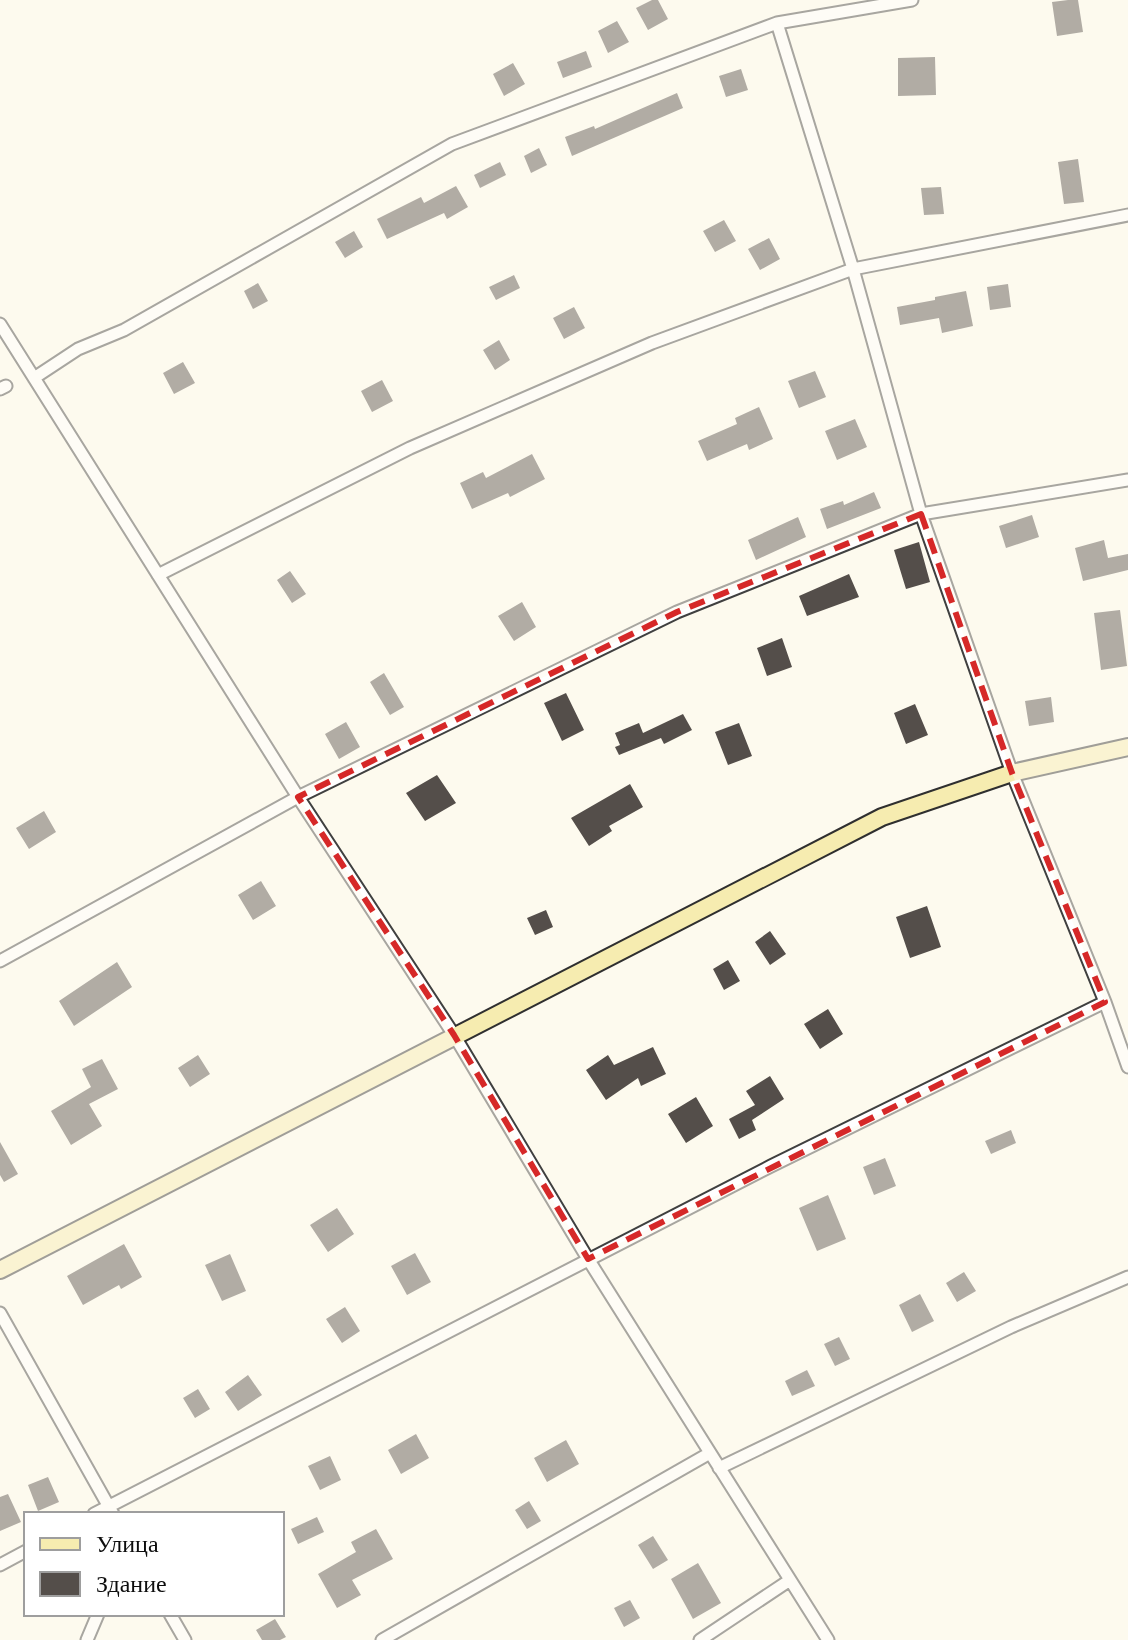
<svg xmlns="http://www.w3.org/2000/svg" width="1128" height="1640" viewBox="0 0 1128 1640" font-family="'Times New Roman',serif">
<rect width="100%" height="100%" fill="#fdfaee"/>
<path fill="#544e4a" d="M652,0H658L668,19L648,30L636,8Z
M1068,0H1078L1083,32L1057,36L1052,2Z
M617,21L629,42L608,53L598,31Z
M586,51L592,67L563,78L557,62Z
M935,57L936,95L898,96V58Z
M513,63L525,84L504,96L493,74Z
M741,69L748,90L726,97L719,76Z
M677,93L683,108L572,156L565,137L594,126L595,129Z
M539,148L547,165L531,173L524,156Z
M1078,159L1084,202L1064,204L1058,162Z
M500,162L506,175L480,188L474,175Z
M456,186L468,207L447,219L444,213L387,239L377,219L421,197L424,203Z
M941,187L944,214L924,215L921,188Z
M724,220L736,241L715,252L703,231Z
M354,231L363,247L345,258L335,242Z
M769,238L780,259L760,270L748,249Z
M514,275L520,288L496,300L489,287Z
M258,283L268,301L253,309L244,291Z
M1008,284L1011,307L990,310L987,287Z
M966,291L973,326L942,333L939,318L900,325L897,307L935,300V297Z
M574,307L585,328L564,339L553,318Z
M499,340L510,360L495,370L483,350Z
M183,362L195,383L174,394L163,373Z
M815,371L826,397L799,408L788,381Z
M382,380L393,401L372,412L361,391Z
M759,407L773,439L749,450L747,444L707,461L698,441L737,424L735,418Z
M855,419L867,447L837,460L825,431Z
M532,454L545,479L510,497L508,493L472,509L460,483L483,472L486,478Z
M874,492L881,508L827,529L820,509L843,501L844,505Z
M1032,515L1039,537L1006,548L999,526Z
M798,517L806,537L756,560L748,540Z
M1104,540L1108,558L1128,554V570L1083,581L1075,548Z
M919,542L930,582L906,589L894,550Z
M290,571L306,594L292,603L277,580Z
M849,574L859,597L807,616L799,596Z
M522,602L536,627L514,641L498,616Z
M1120,610L1127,666L1101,670L1094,613Z
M782,638L792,667L767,676L757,648Z
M384,673L404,707L390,715L370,682Z
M566,693L584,730L562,741L544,703Z
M1051,697L1054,722L1029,726L1025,701Z
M915,704L928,735L906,744L894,713Z
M683,714L692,730L664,744L661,738L619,755L615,747L620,745L615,733L639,723L643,733Z
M346,722L360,747L339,759L325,734Z
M739,723L752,756L728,765L715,732Z
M437,775L456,803L425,821L406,793Z
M630,784L643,807L609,826L612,831L589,846L571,818Z
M44,811L56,832L29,849L16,828Z
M261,881L276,906L253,920L238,895Z
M927,906L941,947L910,958L896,917Z
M546,910L553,927L535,935L527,918Z
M770,931L786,954L770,965L755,942Z
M728,960L740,981L724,990L713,969Z
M117,962L132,987L74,1026L59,1001Z
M828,1009L843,1034L820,1049L804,1024Z
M653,1047L666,1074L641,1086L638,1078L606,1100L586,1070L608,1055L614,1065Z
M198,1055L210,1074L190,1087L178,1068Z
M102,1059L118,1089L89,1104L102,1126L71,1145L51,1111L91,1087L82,1069Z
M770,1076L784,1099L752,1120L756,1130L739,1139L729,1119L755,1105L746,1091Z
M696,1097L713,1126L686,1143L668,1114Z
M1011,1130L1016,1143L991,1154L985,1141Z
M0,1142L18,1174L4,1182L0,1175Z
M885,1158L896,1186L874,1195L863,1167Z
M828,1195L846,1239L817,1251L799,1208Z
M337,1208L354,1234L328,1252L310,1225Z
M124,1244L142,1277L121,1289L119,1285L83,1305L67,1276Z
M415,1253L431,1282L407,1295L391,1266Z
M230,1254L246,1291L222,1301L205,1265Z
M964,1272L976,1291L957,1302L946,1283Z
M920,1294L934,1321L912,1332L899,1305Z
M345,1307L360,1331L342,1343L326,1319Z
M839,1337L850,1359L835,1366L824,1344Z
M807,1370L815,1386L792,1396L785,1381Z
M248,1375L262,1395L238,1411L225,1392Z
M198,1389L210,1409L195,1418L183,1398Z
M416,1434L429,1458L401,1474L388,1450Z
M566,1440L579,1464L547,1482L534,1458Z
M330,1456L341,1480L320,1490L308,1466Z
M48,1477L59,1502L38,1511L28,1485Z
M8,1494L21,1522L0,1531V1497Z
M529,1501L541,1521L527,1529L515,1510Z
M317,1517L324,1532L298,1544L291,1529Z
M376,1529L393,1559L352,1580L361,1595L337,1608L318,1574L356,1552L351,1542Z
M653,1536L668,1560L653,1569L638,1545Z
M698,1563L721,1603L693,1619L671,1579Z
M630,1600L640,1618L624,1627L614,1608Z
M275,1619L286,1637L280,1640H262L256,1630Z"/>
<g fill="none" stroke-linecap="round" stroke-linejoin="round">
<defs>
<path id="street" d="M777,23L853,269L921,514L1012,773L1105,1002L1128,1067
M0,324L298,797L454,1035L588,1259L828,1640
M34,378L78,349L124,330L452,144L777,23L912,0
M0,389L6,386
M158,575L410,448L652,343L853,269L1128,215
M0,961L298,797L677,612L921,514L1128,480
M0,1313L113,1514
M719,1468L1011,1327L1128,1277
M94,1514L771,1166L1105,1002
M0,1565L26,1551
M170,1614L185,1640
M87,1640L98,1614
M382,1640L710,1453
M700,1640L790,1580"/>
<path id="secondary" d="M0,1270L882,817L1012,773L1128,747"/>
</defs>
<use href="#street" stroke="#404040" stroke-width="15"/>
<use href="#secondary" stroke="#2f2f2f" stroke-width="20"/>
<use href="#street" stroke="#fff" stroke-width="11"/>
<use href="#secondary" stroke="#f6ecb0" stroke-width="16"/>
</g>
<path d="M0 0H1128V1640H0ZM921,514L1012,773L1105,1002L588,1259L454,1035L298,797L677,612Z" fill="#fdfaee" fill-opacity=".55" fill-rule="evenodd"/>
<path fill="none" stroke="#d62828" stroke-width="6" stroke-dasharray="16 10" stroke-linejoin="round" d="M921,514L1012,773L1105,1002L588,1259L454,1035L298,797L677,612Z"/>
<rect x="24" y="1512" width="260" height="104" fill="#ffffff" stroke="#9e9e9e" stroke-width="2"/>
<rect x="40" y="1538" width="40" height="12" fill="#f6ecb0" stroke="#9e9e9e" stroke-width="2"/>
<text x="96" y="1552" font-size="24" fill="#0d0d0d">Улица</text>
<rect x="40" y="1572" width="40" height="24" fill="#544e4a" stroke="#9e9e9e" stroke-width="2"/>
<text x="96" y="1592" font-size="24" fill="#0d0d0d">Здание</text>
</svg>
